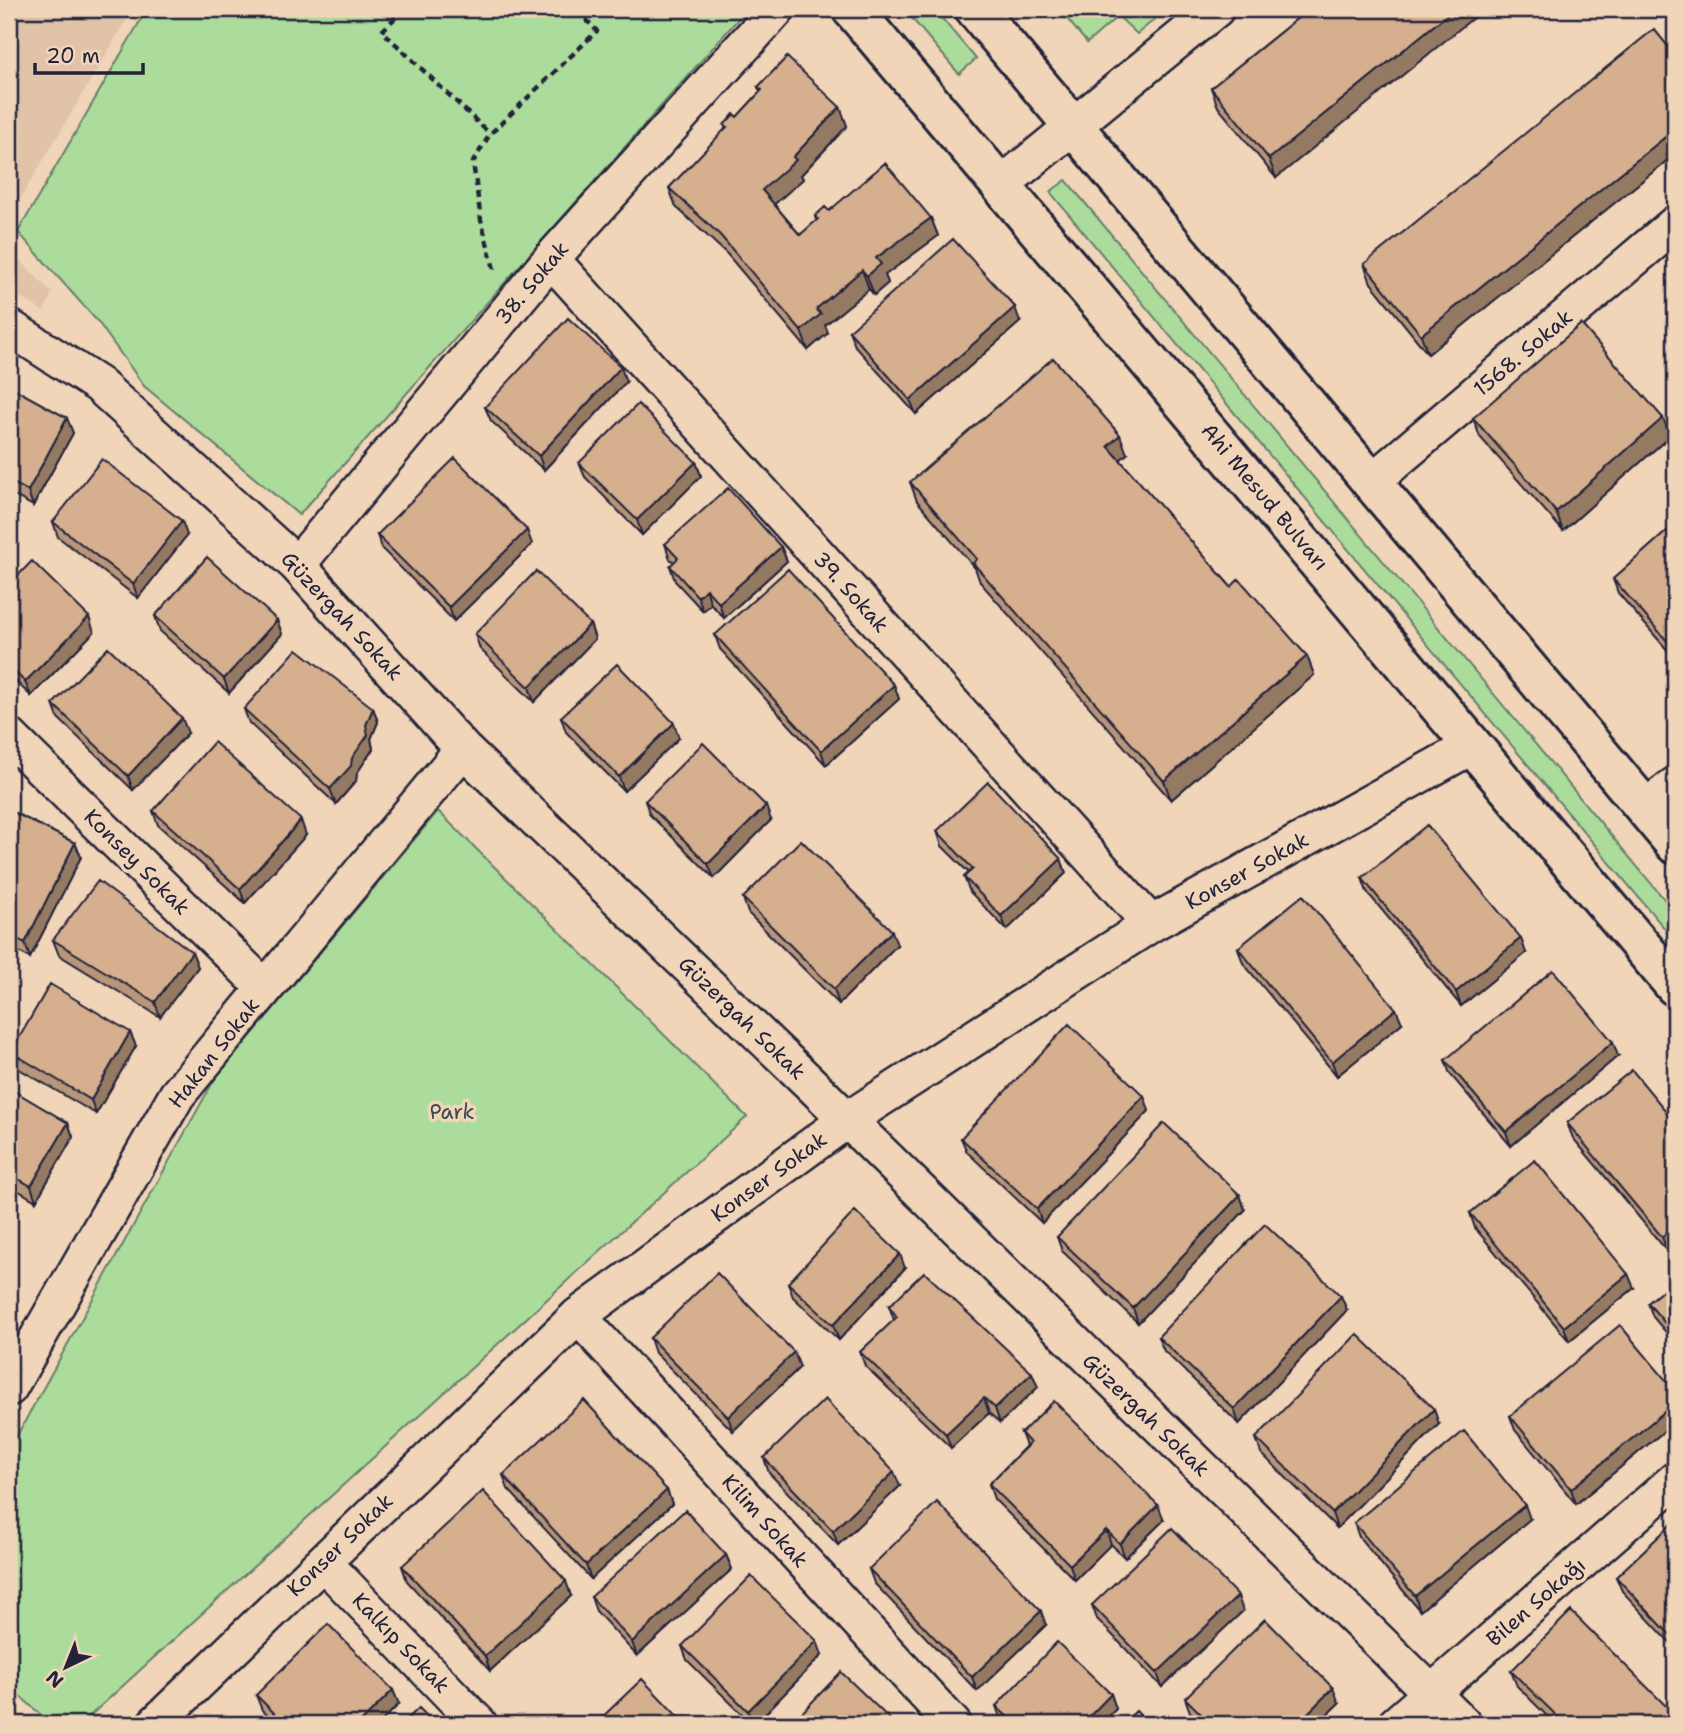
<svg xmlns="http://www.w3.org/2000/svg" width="1684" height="1733" viewBox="0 0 1684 1733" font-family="'Shantell Sans',sans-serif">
<rect width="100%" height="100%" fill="#f1d5b8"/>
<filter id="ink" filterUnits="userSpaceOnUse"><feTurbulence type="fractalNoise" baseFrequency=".0143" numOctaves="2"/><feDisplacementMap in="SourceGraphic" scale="14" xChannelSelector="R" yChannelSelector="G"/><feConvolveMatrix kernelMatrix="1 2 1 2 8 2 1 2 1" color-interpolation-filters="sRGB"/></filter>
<g filter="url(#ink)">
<path fill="#e1c3a7" d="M9,9H133L9,218Z
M9,249L52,293L44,312L9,290Z"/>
<path fill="#acdc9c" stroke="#677f6c" stroke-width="2" d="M147,9H747L299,515L144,386L98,322L18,232Z
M904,9H934L976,59L959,74Z
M1059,9H1167L1137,34L1118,16L1087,43Z
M1066,180L1675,912V941L1050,192Z
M438,811L747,1117L81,1724H51L9,1686V1450L214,1080Z"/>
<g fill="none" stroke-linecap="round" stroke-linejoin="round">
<defs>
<path id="street" d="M1001,185L1216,9
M551,259L1151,924
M9,327L99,385L297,565L463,749L815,1088L1463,1724
M1370,483L1675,224
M297,565L551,259L777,9
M9,736L265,988
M1645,808L1675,785
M578,1316L953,1724
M9,1388L177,1095L463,749
M323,1562L479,1724
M155,1724L578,1316L847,1120L1151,924L1472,746
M1396,1724L1675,1480"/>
<path id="secondary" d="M852,9L1675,986
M975,9L1675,844"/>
</defs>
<use href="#street" stroke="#22223b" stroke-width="40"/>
<use href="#secondary" stroke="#22223b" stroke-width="44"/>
<path stroke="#22223b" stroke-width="4.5" stroke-dasharray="7 5" stroke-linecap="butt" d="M404,9L382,31L490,134
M494,269L481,220L473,162L490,134L597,31L576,9"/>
<use href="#street" stroke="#f1d5b8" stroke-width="35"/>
<use href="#secondary" stroke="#f1d5b8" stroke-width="38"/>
</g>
<path fill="#b7967a" stroke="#22223b" stroke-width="2" d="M1309,9L1276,178L1218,107L1211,88Z
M1675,55V154L1428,354L1371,283L1364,264Z
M758,87L840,107L847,126L801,175L803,179L774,204L800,235L817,221L815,216L829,211L931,218L938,236L885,275L888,283L874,295L869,289L825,325L828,333L808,350L727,254L676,207L669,188L726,129L724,125L737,117L760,92Z
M1020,322L916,414L855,346L849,331Z
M626,382L544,470L491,421L485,407Z
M9,386L73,433L33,506L9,493Z
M1473,418L1670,436L1563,531L1480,437Z
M1127,454L1120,460L1231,587L1307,656L1314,675L1171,800L980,582L975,568L917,501L910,482Z
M696,462L701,476L642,535L585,477L579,463Z
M53,522L187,535L138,598L58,537Z
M1675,524V659L1618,593L1613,579Z
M377,535L532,544L454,621L382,549Z
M665,544L781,547L787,561L724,618L711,604L703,611L675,581L670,566L674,562L670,559Z
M9,585L94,632L31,696L9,675Z
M155,616L277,620L282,634L229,693L160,631Z
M590,624L595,639L534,702L480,649L475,634Z
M715,635L894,685L899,699L826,765L720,649Z
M53,704L188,733L133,790L58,718Z
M373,708L378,722L371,739L373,749L357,773L356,781L336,804L249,723L244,709Z
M561,717L679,738L624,791L566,732Z
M645,801L771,820L714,878L650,815Z
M9,810L75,843L81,857L30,958L9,947Z
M153,811L306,835L245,903L158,825Z
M937,831L1061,859L1066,873L1007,930L970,892L964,877L969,873L942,846Z
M1362,878L1526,953L1461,1006L1367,892Z
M743,898L897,945L839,1004L748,913Z
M53,940L192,952L198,967L160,1017L59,955Z
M1238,948L1402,1023L1337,1076L1243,963Z
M136,1046L96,1114L16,1067L11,1052Z
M1618,1056L1511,1146L1450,1074L1445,1060Z
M9,1088L68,1123L73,1137L36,1201L9,1185Z
M1144,1096L1149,1111L1042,1223L967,1152L961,1138Z
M1675,1122V1244L1667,1251L1573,1138L1567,1123Z
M1240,1195L1245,1210L1138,1323L1062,1251L1057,1237Z
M1470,1213L1634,1288L1569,1341L1475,1228Z
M905,1268L839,1340L793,1297L788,1283Z
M1675,1280V1343L1653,1317L1648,1303Z
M889,1306L1038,1387L1000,1423L989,1413L951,1448L865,1366L860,1352L894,1320Z
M1347,1310L1239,1424L1164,1351L1158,1337Z
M650,1338L800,1367L733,1431L655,1353Z
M1675,1391V1422L1576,1504L1515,1430L1510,1416Z
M1439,1424L1337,1528L1261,1453L1256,1438Z
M1021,1433L1164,1520L1125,1558L1111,1544L1075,1580L994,1499L989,1484L1026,1446Z
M764,1458L900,1486L838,1545L769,1473Z
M503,1475L667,1490L672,1504L591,1579L508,1489Z
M1530,1519L1420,1611L1359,1537L1354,1523Z
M1675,1521V1648L1622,1591L1616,1577Z
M726,1555L732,1569L637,1656L596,1611L591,1597Z
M402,1566L571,1596L490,1671L407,1581Z
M869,1569L1046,1625L977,1691L874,1583Z
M1092,1605L1243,1611L1162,1687L1097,1619Z
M682,1646L822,1655L755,1724H752L687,1660Z
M1511,1671L1675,1724H1555L1517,1686Z
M1111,1694L1116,1709L1101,1724H1006L1001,1720L996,1706Z
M256,1695L399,1704L379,1724H276L262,1710Z
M1185,1698L1339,1703L1317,1724H1202L1190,1712Z"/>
<path fill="#957a63" stroke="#22223b" stroke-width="2" d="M1454,9H1484L1276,178L1269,159Z
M840,107L847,126L801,175L803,179L769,209L762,190Z
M1675,129V154L1428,354L1421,335Z
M931,218L938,236L885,275L888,283L874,295L867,276L876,258Z
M862,270L869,289L825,325L828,333L808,350L801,331L816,309Z
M1015,307L1020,322L916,414L910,400Z
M621,367L626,382L544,470L539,456Z
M67,418L73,433L33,506L28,491Z
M1663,418L1670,436L1563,531L1556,512Z
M1120,435L1127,454L1114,465L1108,446Z
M696,462L701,476L642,535L637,520Z
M182,521L187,535L138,598L133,584Z
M527,530L532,544L454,621L449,607Z
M781,547L787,561L724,618L719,603Z
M706,589L711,604L703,611L698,597Z
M89,617L94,632L31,696L25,682Z
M277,620L282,634L229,693L224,679Z
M590,624L595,639L534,702L529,687Z
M1307,656L1314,675L1171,800L1164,781Z
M894,685L899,699L826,765L821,751Z
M373,708L378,722L371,739L373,749L357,773L356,781L336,804L330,789L352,758Z
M182,718L188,733L133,790L128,776Z
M674,723L679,738L624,791L619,777Z
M766,806L771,820L714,878L708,864Z
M301,820L306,835L245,903L240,889Z
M75,843L81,857L30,958L25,943Z
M1061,859L1066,873L1007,930L1001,916Z
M892,931L897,945L839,1004L834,989Z
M1521,938L1526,953L1461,1006L1456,992Z
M192,952L198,967L160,1017L155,1002Z
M1396,1009L1402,1023L1337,1076L1332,1062Z
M130,1032L136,1046L96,1114L91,1100Z
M1613,1042L1618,1056L1511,1146L1506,1132Z
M1144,1096L1149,1111L1042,1223L1037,1209Z
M68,1123L73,1137L36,1201L31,1186Z
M1240,1195L1245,1210L1138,1323L1133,1308Z
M9,1224L12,1232L9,1237Z
M1675,1225V1244L1667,1251L1662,1237Z
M900,1254L905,1268L839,1340L833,1325Z
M1628,1274L1634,1288L1569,1341L1564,1327Z
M1341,1296L1347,1310L1239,1424L1234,1409Z
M794,1352L800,1367L733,1431L728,1417Z
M1032,1373L1038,1387L1000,1423L995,1408Z
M984,1398L989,1413L951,1448L946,1434Z
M1675,1403V1422L1576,1504L1571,1489Z
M1434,1409L1439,1424L1337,1528L1332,1513Z
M894,1472L900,1486L838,1545L833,1531Z
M667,1490L672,1504L591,1579L586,1565Z
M1158,1505L1164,1520L1125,1558L1120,1544Z
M1525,1505L1530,1519L1420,1611L1415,1596Z
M1106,1530L1111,1544L1075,1580L1070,1565Z
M726,1555L732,1569L637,1656L632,1642Z
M566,1581L571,1596L490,1671L485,1656Z
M1238,1596L1243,1611L1162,1687L1157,1673Z
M1041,1611L1046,1625L977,1691L972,1677Z
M817,1641L822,1655L755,1724H753L748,1711Z
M1333,1688L1339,1703L1317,1724H1297Z
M393,1690L399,1704L379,1724H359Z
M1111,1694L1116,1709L1101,1724H1082Z
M1675,1715V1724H1666Z"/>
<path fill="#d5af8e" stroke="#22223b" stroke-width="2" d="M1309,9H1454L1269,159L1211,88Z
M1654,29L1675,55V129L1421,335L1364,264Z
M787,57L840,107L793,157L796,160L762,190L800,235L818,219L815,216L825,207L829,211L885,163L931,218L876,258L881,264L867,276L862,270L816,309L821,314L801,331L720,235L669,188L727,127L724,125L734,114L737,117L762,90L758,87Z
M953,239L1015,307L910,400L849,331Z
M568,318L621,367L539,456L485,407Z
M1581,324L1663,418L1556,512L1473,418Z
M1053,358L1120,435L1108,446L1231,587L1239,579L1307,656L1164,781L973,563L977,559L910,482Z
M9,386L67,418L28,491L9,481Z
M638,404L696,462L637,520L579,463Z
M455,458L527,530L449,607L377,535Z
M102,459L182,521L133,584L53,522Z
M728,488L781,547L719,603L706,589L698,597L670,566L678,558L665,544Z
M1675,524V650L1613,579Z
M207,557L277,620L224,679L155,616Z
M32,561L89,617L25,682L9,666V585Z
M788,569L894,685L821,751L715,635Z
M536,571L590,624L529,687L475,634Z
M108,647L182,718L128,776L53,704Z
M297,649L373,708L366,725L368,735L352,758L351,766L330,789L244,709Z
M617,664L674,723L619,777L561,717Z
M214,742L301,820L240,889L153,811Z
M703,743L766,806L708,864L645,801Z
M988,782L1061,859L1001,916L964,877L973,869L937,831Z
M9,810L75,843L25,943L9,935Z
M1427,825L1521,938L1456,992L1362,878Z
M801,840L892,931L834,989L743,898Z
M98,881L192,952L155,1002L53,940Z
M1303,895L1396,1009L1332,1062L1238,948Z
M1553,970L1613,1042L1506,1132L1445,1060Z
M50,984L130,1032L91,1100L11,1052Z
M1069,1024L1144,1096L1037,1209L961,1138Z
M1632,1070L1675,1122V1225L1662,1237L1567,1123Z
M9,1088L68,1123L31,1186L9,1174Z
M1164,1123L1240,1195L1133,1308L1057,1237Z
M1535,1160L1628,1274L1564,1327L1470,1213Z
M855,1211L900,1254L833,1325L788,1283Z
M1265,1224L1341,1296L1234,1409L1158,1337Z
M924,1272L1032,1373L995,1408L984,1398L946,1434L860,1352L897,1317L889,1306Z
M717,1273L794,1352L728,1417L650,1338Z
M1675,1280V1335L1648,1303Z
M1620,1325L1675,1391V1403L1571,1489L1510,1416Z
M1357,1334L1434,1409L1332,1513L1256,1438Z
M825,1399L894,1472L833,1531L764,1458Z
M584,1400L667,1490L586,1565L503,1475Z
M1054,1401L1158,1505L1120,1544L1106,1530L1070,1565L989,1484L1030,1443L1021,1433Z
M1464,1431L1525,1505L1415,1596L1354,1523Z
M483,1491L566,1581L485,1656L402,1566Z
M937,1502L1041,1611L972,1677L869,1569Z
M685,1510L726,1555L632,1642L591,1597Z
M1675,1521V1640L1616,1577Z
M1172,1528L1238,1596L1157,1673L1092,1605Z
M751,1576L817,1641L748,1711L682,1646Z
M1571,1611L1675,1715L1666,1724H1565L1511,1671Z
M1265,1619L1333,1688L1297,1724H1211L1185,1698Z
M328,1624L393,1690L359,1724H285L256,1695Z
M1057,1642L1111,1694L1082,1724H1015L996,1706Z
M841,1672L895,1724H791Z
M642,1679L685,1724H595Z
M419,1708L435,1724H402Z
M1136,1711L1149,1724H1122Z
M225,1716L233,1724H217Z"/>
</g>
<g text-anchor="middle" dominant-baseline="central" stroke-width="7" stroke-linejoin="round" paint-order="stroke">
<g font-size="21" fill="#22223b" stroke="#f1d5b8">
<text transform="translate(532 283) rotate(-50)">38. Sokak</text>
<text transform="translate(1523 353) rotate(-40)">1568. Sokak</text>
<text transform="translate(1265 497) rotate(50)">Ahi Mesud Bulvarı</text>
<text transform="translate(851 592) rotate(48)">39. Sokak</text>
<text transform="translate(342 616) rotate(47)">Güzergah Sokak</text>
<text transform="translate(137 862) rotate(45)">Konsey Sokak</text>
<text transform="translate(1247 871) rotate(-29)">Konser Sokak</text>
<text transform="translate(742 1018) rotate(44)">Güzergah Sokak</text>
<text transform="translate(214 1053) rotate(-52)">Hakan Sokak</text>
<text transform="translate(769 1177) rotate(-36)">Konser Sokak</text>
<text transform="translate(1146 1415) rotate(44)">Güzergah Sokak</text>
<text transform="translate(765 1521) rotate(48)">Kilim Sokak</text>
<text transform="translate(340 1545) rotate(-44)">Konser Sokak</text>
<text transform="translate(1536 1602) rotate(-41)">Bilen Sokağı</text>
<text transform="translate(401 1643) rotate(46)">Kalkıp Sokak</text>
</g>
<g font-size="21" fill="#3e474e" stroke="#f1d5b8">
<text x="452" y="1112">Park</text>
</g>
</g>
<rect width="1684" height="1733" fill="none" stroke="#f1d5b8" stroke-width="35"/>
<rect x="18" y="18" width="1649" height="1698" fill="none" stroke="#22223b" stroke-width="2.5" filter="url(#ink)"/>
<g transform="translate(66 1667) rotate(223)" stroke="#f1d5b8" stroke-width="5" paint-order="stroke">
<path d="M0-5L12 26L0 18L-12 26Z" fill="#22223b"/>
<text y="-10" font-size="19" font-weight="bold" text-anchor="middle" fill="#22223b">N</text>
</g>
<path d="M35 63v10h108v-10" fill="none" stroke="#22223b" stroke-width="3.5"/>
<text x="46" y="63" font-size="21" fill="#22223b" stroke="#f1d5b8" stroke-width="5" paint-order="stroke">20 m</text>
</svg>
